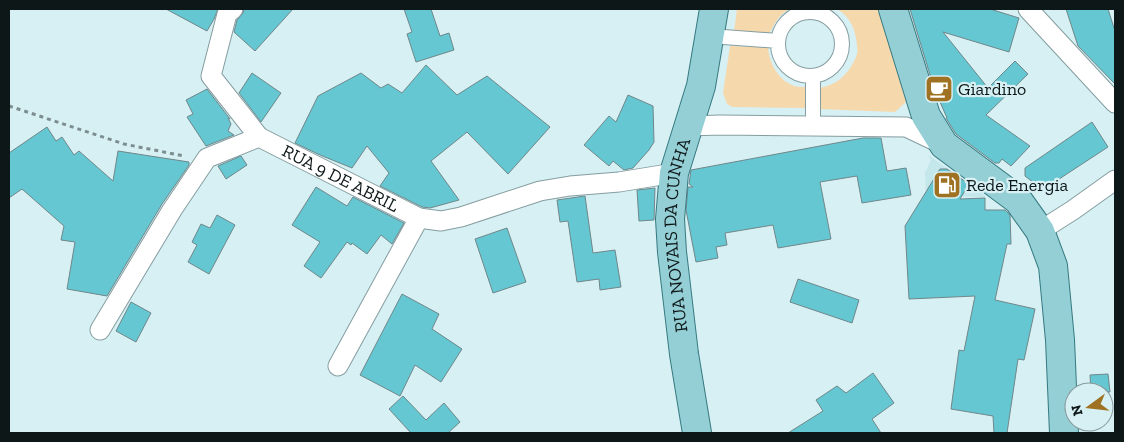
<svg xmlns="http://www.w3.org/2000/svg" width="1124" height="442" viewBox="0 0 1124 442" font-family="'Zilla Slab',serif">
<rect width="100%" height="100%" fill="#d7f0f3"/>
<path fill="#c4e7eb" d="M927,154L986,197L926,196L925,173L931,160Z"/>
<path fill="#f6d8ad" d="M737,9H789C778,16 775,23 769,34L734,31Z
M837,9H879L906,102L895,112L819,109L818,88C835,86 847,76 854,61C855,60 857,55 857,54C858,51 857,48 857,46C856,31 851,17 837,9Z
M730,46L768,47C769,63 778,79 792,85C796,87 801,87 805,87V108L732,107L727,104L723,93Z"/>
<path fill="#64c7d2" stroke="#70878a" d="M166,9H218L214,19L207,31Z
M244,9H293L255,51L234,32L237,20L243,13Z
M404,9H431L440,36L449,33L454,50L416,62L407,34L412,32Z
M910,9H990L1019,18L1009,52L943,32L988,88L1015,61L1028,74L986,115L1030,146L1011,166L1002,159L999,163H995L956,134L946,118H947L934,88Z
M1066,9H1108L1115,31V84L1078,46Z
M426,65L457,95L487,76L550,127L508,174L467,132L431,161L459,200L430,208L422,207L380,186L389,173L367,146L352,168L320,155L295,143L318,96L361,73L381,88L388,84L402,93Z
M252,73L281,93L261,122L239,93Z
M207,89L230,119L228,118L231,124L228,131L234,135L206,146L187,117L193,114L186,100Z
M628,95L653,106L654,142L649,150L633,168L624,170L613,161L609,166L584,145L609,116L616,122Z
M1092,122L1108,147L1053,183L1046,187L1038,186L1025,176V168Z
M47,127L56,141L62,137L74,155L79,151L113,181L118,151L189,162V165L162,204L107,296L67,289L75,242L61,240L64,226L22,189L9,198V153Z
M863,138H881L887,171L906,168L911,195L862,203L857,176L820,182L831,239L778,248L773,225L725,233L727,245L716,247L718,258L696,262L686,210L688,187H693L689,184L691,170Z
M241,156L247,165L226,179L218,166Z
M940,169H947L969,184L960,199L985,198V210H1005L1010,215L1011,244H1007L995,300L1035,309L1024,360L1018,359L1007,433H994L993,416L951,409L959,350L964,351L975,296L909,299L905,226Z
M316,187L347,206L353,197L404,223L392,244L381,235L367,254L352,243L351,245L347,242L321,278L304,266L320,242L292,225Z
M655,188L654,220L639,221L637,190Z
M585,196L593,253L615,250L621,287L600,290L599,279L577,282L568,221L560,222L557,200Z
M217,215L235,225L209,274L188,262L197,245L192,242L201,224L210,228Z
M507,228L526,282L493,293L475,239Z
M798,279L859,300L852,323L790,302Z
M402,294L439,314L432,329L462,349L441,382L415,365L400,396L360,375Z
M131,302L151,313L136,342L116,331Z
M873,373L894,403L872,419L881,433H788L823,411L816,400L837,386L846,393Z
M1108,374L1110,392H1091L1090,375Z
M403,396L426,420L444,403L460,422L448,433H411L389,409Z"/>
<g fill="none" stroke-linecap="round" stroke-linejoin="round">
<defs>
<path id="pedestrian" d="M778 44a32 32 0 1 1 64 0a32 32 0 1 1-64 0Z
M710,36L778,41
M813,126V76"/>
<g id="minor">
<path d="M233,9L227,14L211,76L259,137"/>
<path d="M1028,9L1115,103"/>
<path d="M688,126L720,125L906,127L944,145"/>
<path d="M1040,231L1073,210L1115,180"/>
<path id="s1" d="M100,330L172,210L207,158L259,137L419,218L441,221L461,217L540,191L570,186L619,182L674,173"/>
<path d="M338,366L419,218"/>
</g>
<g id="primary">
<path d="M893,9L926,116L944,145L1018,200L1040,231L1053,266L1060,340L1064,433"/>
<path id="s2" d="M697,433L684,354L672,252L670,219L674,173L701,86L714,9"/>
</g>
</defs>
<use href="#pedestrian" stroke="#859da0" stroke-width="16"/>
<use href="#minor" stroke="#859da0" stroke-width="21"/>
<use href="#primary" stroke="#367a81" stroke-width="30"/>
<path stroke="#7c8e90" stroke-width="3" stroke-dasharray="4 4" stroke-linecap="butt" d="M9,106L124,144L184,156"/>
<use href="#pedestrian" stroke="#fff" stroke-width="14"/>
<use href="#minor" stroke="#fff" stroke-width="19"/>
<use href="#primary" stroke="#94cfd6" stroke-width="28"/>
</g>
<defs>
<symbol id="cafe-square" viewBox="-11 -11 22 22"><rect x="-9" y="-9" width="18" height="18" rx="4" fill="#9f7223" stroke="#d7f0f3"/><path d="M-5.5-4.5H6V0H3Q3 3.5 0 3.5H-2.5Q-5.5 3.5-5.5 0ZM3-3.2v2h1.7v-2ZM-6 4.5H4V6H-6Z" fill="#fff"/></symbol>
<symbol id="fuel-square" viewBox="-11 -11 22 22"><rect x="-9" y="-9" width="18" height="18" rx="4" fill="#9f7223" stroke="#d7f0f3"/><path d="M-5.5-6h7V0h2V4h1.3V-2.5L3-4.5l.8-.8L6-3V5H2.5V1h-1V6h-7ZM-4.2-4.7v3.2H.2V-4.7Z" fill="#fff"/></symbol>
</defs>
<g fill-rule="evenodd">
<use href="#cafe-square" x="923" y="73" width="32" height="32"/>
<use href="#fuel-square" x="931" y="169" width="32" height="32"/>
</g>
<g text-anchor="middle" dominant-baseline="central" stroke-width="4.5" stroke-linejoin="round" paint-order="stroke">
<g font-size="18" fill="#0e1718" stroke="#d7f0f3" text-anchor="start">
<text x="958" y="89">Giardino</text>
<text x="966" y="185">Rede Energia</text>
</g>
<g font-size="18" fill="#0e1718" stroke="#d7f0f3">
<text stroke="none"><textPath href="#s1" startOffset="350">RUA 9 DE ABRIL</textPath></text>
<text stroke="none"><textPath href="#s2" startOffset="200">RUA NOVAIS DA CUNHA</textPath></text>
</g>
</g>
<rect width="1124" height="442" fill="none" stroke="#0e1718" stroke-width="20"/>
<g transform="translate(1089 407) rotate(255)"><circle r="24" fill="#d7f0f3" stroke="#87999b"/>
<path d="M0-4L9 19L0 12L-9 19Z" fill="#9f7223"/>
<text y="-8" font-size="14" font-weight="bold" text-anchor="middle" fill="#0e1718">N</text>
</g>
</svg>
